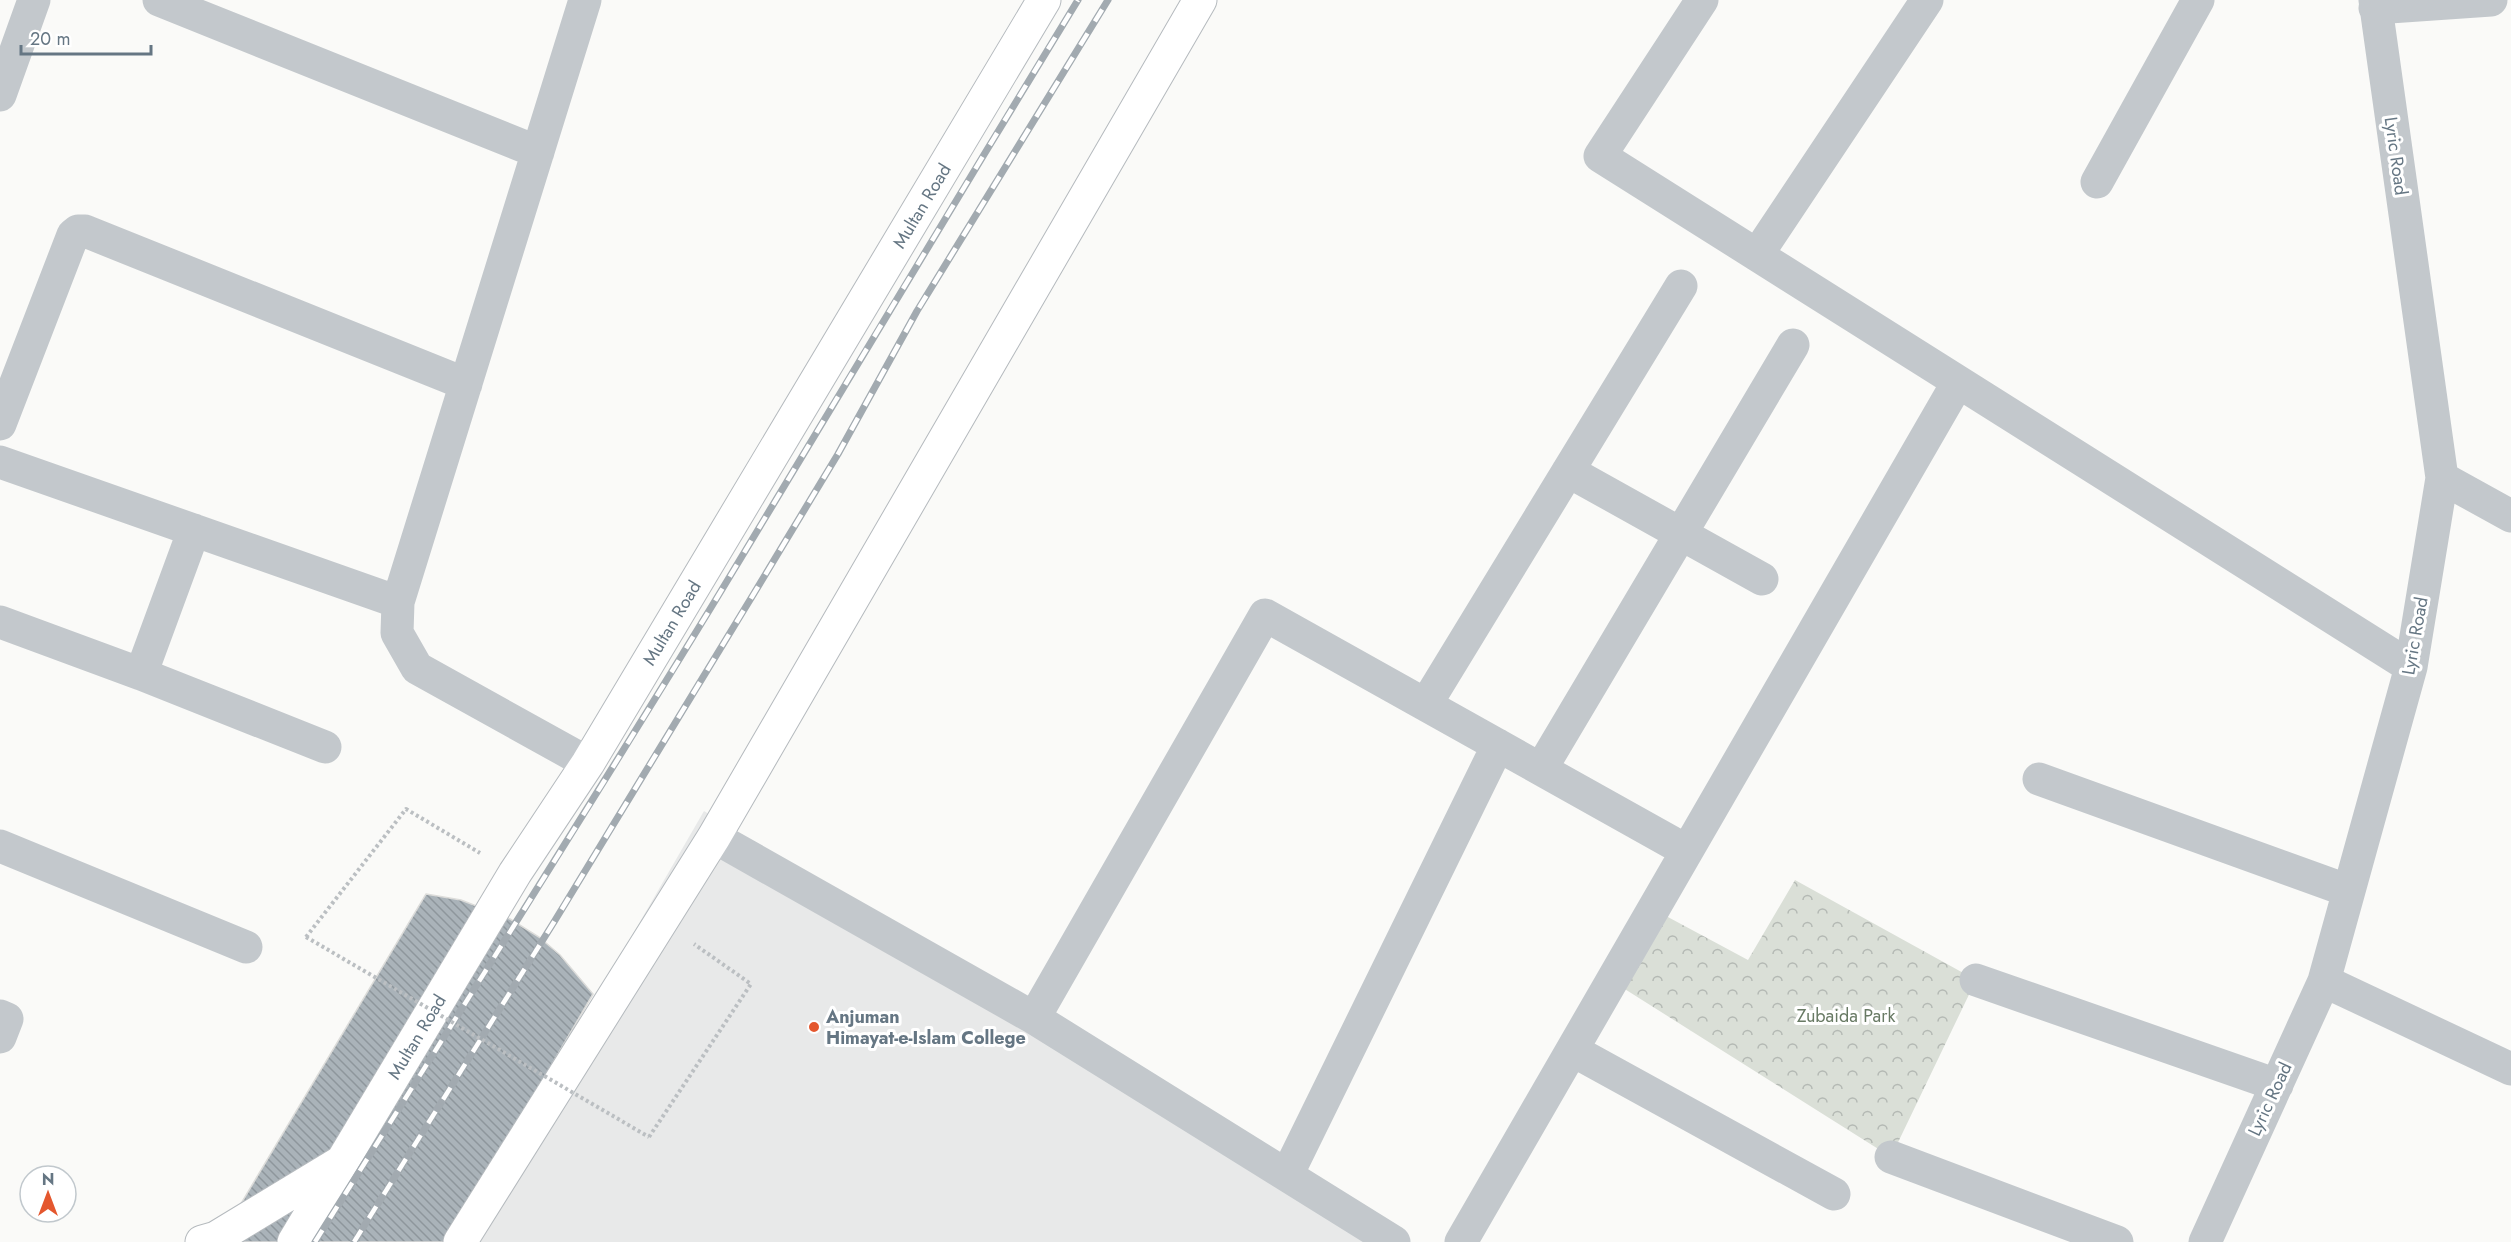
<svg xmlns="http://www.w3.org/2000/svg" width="2511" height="1242" viewBox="0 0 2511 1242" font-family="Jost,sans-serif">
<defs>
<pattern id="park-crowns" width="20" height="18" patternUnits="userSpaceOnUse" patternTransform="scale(1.5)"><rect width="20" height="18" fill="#dadfd7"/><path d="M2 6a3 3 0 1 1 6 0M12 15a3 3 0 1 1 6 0" fill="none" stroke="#b4b9b4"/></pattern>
<pattern id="building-back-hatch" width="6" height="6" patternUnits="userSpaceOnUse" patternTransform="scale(1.5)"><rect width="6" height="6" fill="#aab3b9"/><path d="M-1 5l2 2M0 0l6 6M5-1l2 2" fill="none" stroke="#8e969c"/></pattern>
</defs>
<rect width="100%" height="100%" fill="#fafaf8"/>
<path fill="#e8e9e9" d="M704,811L1394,1242H455Z"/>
<path fill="url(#park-crowns)" d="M1795,880L1976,980L1891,1157L1612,981L1653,909L1748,960Z"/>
<path fill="url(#building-back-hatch)" stroke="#dcdcda" stroke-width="1.5" d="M426,894L461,900L510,919L539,937L560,955L593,994L448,1242H218Z"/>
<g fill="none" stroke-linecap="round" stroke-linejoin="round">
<defs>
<path id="major" d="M202,1242L216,1238L338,1164
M294,1242L515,873L588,763L1044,0
M460,1242L714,837L1200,0"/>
</defs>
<use href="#major" stroke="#b5babe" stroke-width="35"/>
<path stroke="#bbbfc2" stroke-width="4" stroke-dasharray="3 3" stroke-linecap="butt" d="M306,937L406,809L480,853
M649,1137L751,984L694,944"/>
<path stroke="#c3c8cc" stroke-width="33" d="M159,0L538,152
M585,0L398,602L397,633L417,668L588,763
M1702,0L1600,156L2411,667
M2375,8L2491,0
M0,95L34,0
M2097,182L2198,0
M1757,255L1927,0
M0,424L73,235L78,231H85L466,384
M0,462L398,602
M1568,471L1762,579
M2442,478L2511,516
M0,622L141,674L325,747
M141,674L194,530
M1426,704L1681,286
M1541,769L1793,345
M2039,779L2349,891
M714,837L1034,1018L1394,1242
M0,846L246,947
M1976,980L2277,1085
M2324,981L2511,1069
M0,1016L7,1019L0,1037
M1034,1018L1265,615L1687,851
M1572,1050L1834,1194
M1891,1157L2117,1242
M1287,1175L1498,745
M1461,1242L1958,382
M2205,1242L2324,981L2411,667L2442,478L2375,0"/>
<use href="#major" stroke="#fff" stroke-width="33"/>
<defs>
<path id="rail" d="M315,1242C450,1027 586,813 718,596C838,397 957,198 1078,0
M354,1242L554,922L753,595L838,454L917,311L1108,0"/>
</defs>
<use href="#rail" stroke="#a2aab0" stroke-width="7"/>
<use href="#rail" stroke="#fff" stroke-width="4.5" stroke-dasharray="14" stroke-linecap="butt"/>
<path stroke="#bbbfc2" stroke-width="4" stroke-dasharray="3 3" stroke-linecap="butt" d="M306,937L649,1137"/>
</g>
<circle fill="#e4572e" stroke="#fff" stroke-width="2" cx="814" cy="1027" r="6"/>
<g text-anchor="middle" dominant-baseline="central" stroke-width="6" stroke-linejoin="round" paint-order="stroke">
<g font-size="18" fill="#657683" stroke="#fff">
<text transform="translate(2396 156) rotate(82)">Lyric Road</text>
<text transform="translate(922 206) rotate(-59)">Multan Road</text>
<text transform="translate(672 623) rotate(-59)">Multan Road</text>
<text transform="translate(2415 636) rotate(-80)">Lyric Road</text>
<text transform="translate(417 1037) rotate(-59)">Multan Road</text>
<text transform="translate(2270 1099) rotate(-65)">Lyric Road</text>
</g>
<g font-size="18" fill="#687a64" stroke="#fff">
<text x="1846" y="1016">Zubaida Park</text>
</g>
<g font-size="18" font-weight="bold" fill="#657683" stroke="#fff" text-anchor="start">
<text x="826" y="1017">Anjuman<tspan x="826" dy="21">Himayat-e-Islam College</tspan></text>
</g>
</g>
<g transform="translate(48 1194)"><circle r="28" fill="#ffffff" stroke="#c1c8cd" stroke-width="1.5"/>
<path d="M0-4.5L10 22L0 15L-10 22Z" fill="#e4572e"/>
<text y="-9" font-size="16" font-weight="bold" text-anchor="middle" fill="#657683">N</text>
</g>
<path d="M21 45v9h130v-9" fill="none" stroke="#657683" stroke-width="3"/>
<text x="30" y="45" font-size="18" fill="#657683" stroke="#ffffff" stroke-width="4.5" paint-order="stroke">20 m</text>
</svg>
